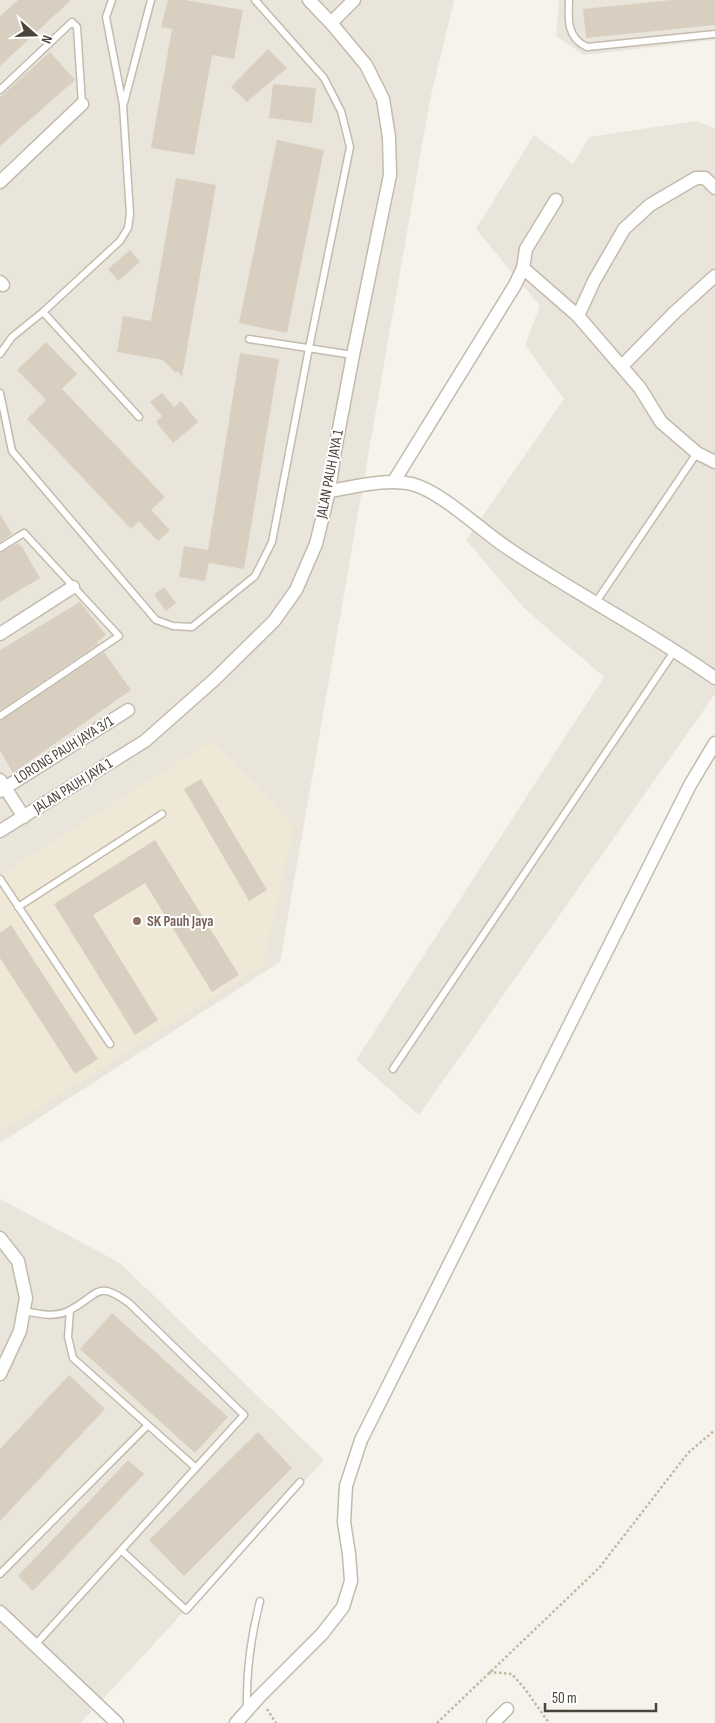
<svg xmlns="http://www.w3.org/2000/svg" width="715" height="1723" viewBox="0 0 715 1723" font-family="'Sofia Sans Condensed',sans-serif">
<rect width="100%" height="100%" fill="#f6f3ec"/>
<path fill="#eae5da" d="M0,0H454L430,100L280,962L0,1143Z
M559,0H715V40L584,55L556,36Z
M696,121L715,128V694L419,1115L356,1060L604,677L524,608L466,540L564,399L525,345L540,306L476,229L534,135L573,164L589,137Z
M0,1199L120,1263L324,1460L81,1723H0Z"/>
<path fill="#efe8d6" d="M212,741L294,825L263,966L0,1132V875Z"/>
<path fill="#d8cfc1" d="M18,0H71L0,66V16Z
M168,0H185L243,10L234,59L212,55L194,155L151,148L172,29L161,27Z
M672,0H715V25L586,38L583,9Z
M268,49L287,68L247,102L231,87Z
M50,52L75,80L0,146V97Z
M273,84L316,88L312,123L269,118Z
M277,140L324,150L287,333L239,323Z
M176,178L216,185L182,377L178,371L176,373L163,360L117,352L123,316L151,321Z
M130,250L140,262L118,281L108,269Z
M46,342L77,374L62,389L165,497L151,510L170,530L158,541L139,521L131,529L27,419L46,400L17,370Z
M240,353L279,359L244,569L209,563L205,581L179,577L184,546L208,550Z
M162,393L174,407L181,401L198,422L173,443L156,422L162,416L150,402Z
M0,514L12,534L0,542Z
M18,543L20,546L21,545L40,578L0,602V553Z
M164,587L176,603L166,611L154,595Z
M80,602L106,635L97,642L98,644L0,710V650Z
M104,652L131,690L13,773L0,750V721Z
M201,779L267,890L249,901L184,789Z
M155,840L239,975L212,992L145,883L93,915L158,1020L135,1035L54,904Z
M11,925L98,1059L75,1074L0,958V933Z
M112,1313L228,1417L195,1453L80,1349Z
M69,1375L105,1409L0,1521V1449Z
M258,1432L292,1468L184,1576L149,1540Z
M128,1460L144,1474L33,1591L18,1576Z"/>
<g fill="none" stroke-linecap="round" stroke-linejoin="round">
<defs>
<path id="service" d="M569,0C568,20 567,38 587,47L715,34
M0,90L72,22L77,27L82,104
M124,103L151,0
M43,312L139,417
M249,339L353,355
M0,354L12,337L43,312L120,241L128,228L130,214L123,105L106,17L112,0
M0,393L12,451L156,620L173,626L192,627L255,576L272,542L309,348L350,147L341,111L324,78L255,0
M0,548L24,533L119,636L0,716
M596,602L697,453
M0,879L110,1044
M18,907L162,814
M393,1069L675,650
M70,1310L68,1337L73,1358L196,1468
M24,1311C39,1314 56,1318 70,1310C99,1295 96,1279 129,1303L244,1415L35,1645
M121,1550L186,1610L300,1482
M0,1574L147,1426
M247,1709C246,1673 251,1636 260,1601"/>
<path id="minor" d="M331,23L354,0
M0,182L82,104
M523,268L578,316L640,388L661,422L697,453L715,462
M0,282L3,285
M578,316L594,281L624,229L650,205L696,178H705L715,188
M622,366L674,313L715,276
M394,481L515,285L523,268L526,249L556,200
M329,491C355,487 386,478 412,484C444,493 481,531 509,549C576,594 649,631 715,678
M0,634L73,587
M0,780L24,817
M0,791L128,710
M0,831L145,741L215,679L274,621L296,590L316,544L329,491L335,450L353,355L390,175L389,137L383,99L366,65L331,23L309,0
M0,1238L18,1261L26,1298L20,1331L0,1374
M0,1612L117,1723
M236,1723L259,1697L322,1634L343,1607L351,1581L349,1554L344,1522L346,1486L361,1440L690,785L715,743
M493,1723L507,1709"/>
</defs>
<use href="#service" stroke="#c2bbae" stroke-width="9"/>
<use href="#minor" stroke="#c2bbae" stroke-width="15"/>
<path stroke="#c4b79f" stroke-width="2.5" stroke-dasharray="2.5 2.5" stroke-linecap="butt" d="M489,1672L512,1674L525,1689L549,1723
M267,1709L276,1723
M437,1723L599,1568L688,1453L715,1430"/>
<use href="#service" stroke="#fff" stroke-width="6"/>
<use href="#minor" stroke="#fff" stroke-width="12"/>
</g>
<circle fill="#8d6e63" stroke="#fff" stroke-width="2" cx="137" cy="921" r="5"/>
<g text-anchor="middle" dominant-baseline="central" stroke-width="4" stroke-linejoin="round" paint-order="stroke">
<g font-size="15" fill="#4b4439" stroke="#fff">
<text transform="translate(330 474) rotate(-79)">JALAN PAUH JAYA 1</text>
<text transform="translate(64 750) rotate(-32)">LORONG PAUH JAYA 3/1</text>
<text transform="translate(73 786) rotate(-32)">JALAN PAUH JAYA 1</text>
</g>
<g font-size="15" font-weight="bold" fill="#785e54" stroke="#fff" text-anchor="start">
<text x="147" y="921">SK Pauh Jaya</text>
</g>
</g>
<g transform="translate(35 35) rotate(110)" stroke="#ffffff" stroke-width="4" paint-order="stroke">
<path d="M0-4L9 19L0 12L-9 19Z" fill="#4b4439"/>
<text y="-8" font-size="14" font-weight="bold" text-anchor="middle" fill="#4b4439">N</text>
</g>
<path d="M545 1703v8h111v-8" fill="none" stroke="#4b4439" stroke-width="2.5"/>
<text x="552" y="1703" font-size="15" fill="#4b4439" stroke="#ffffff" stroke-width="4" paint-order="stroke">50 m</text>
</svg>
